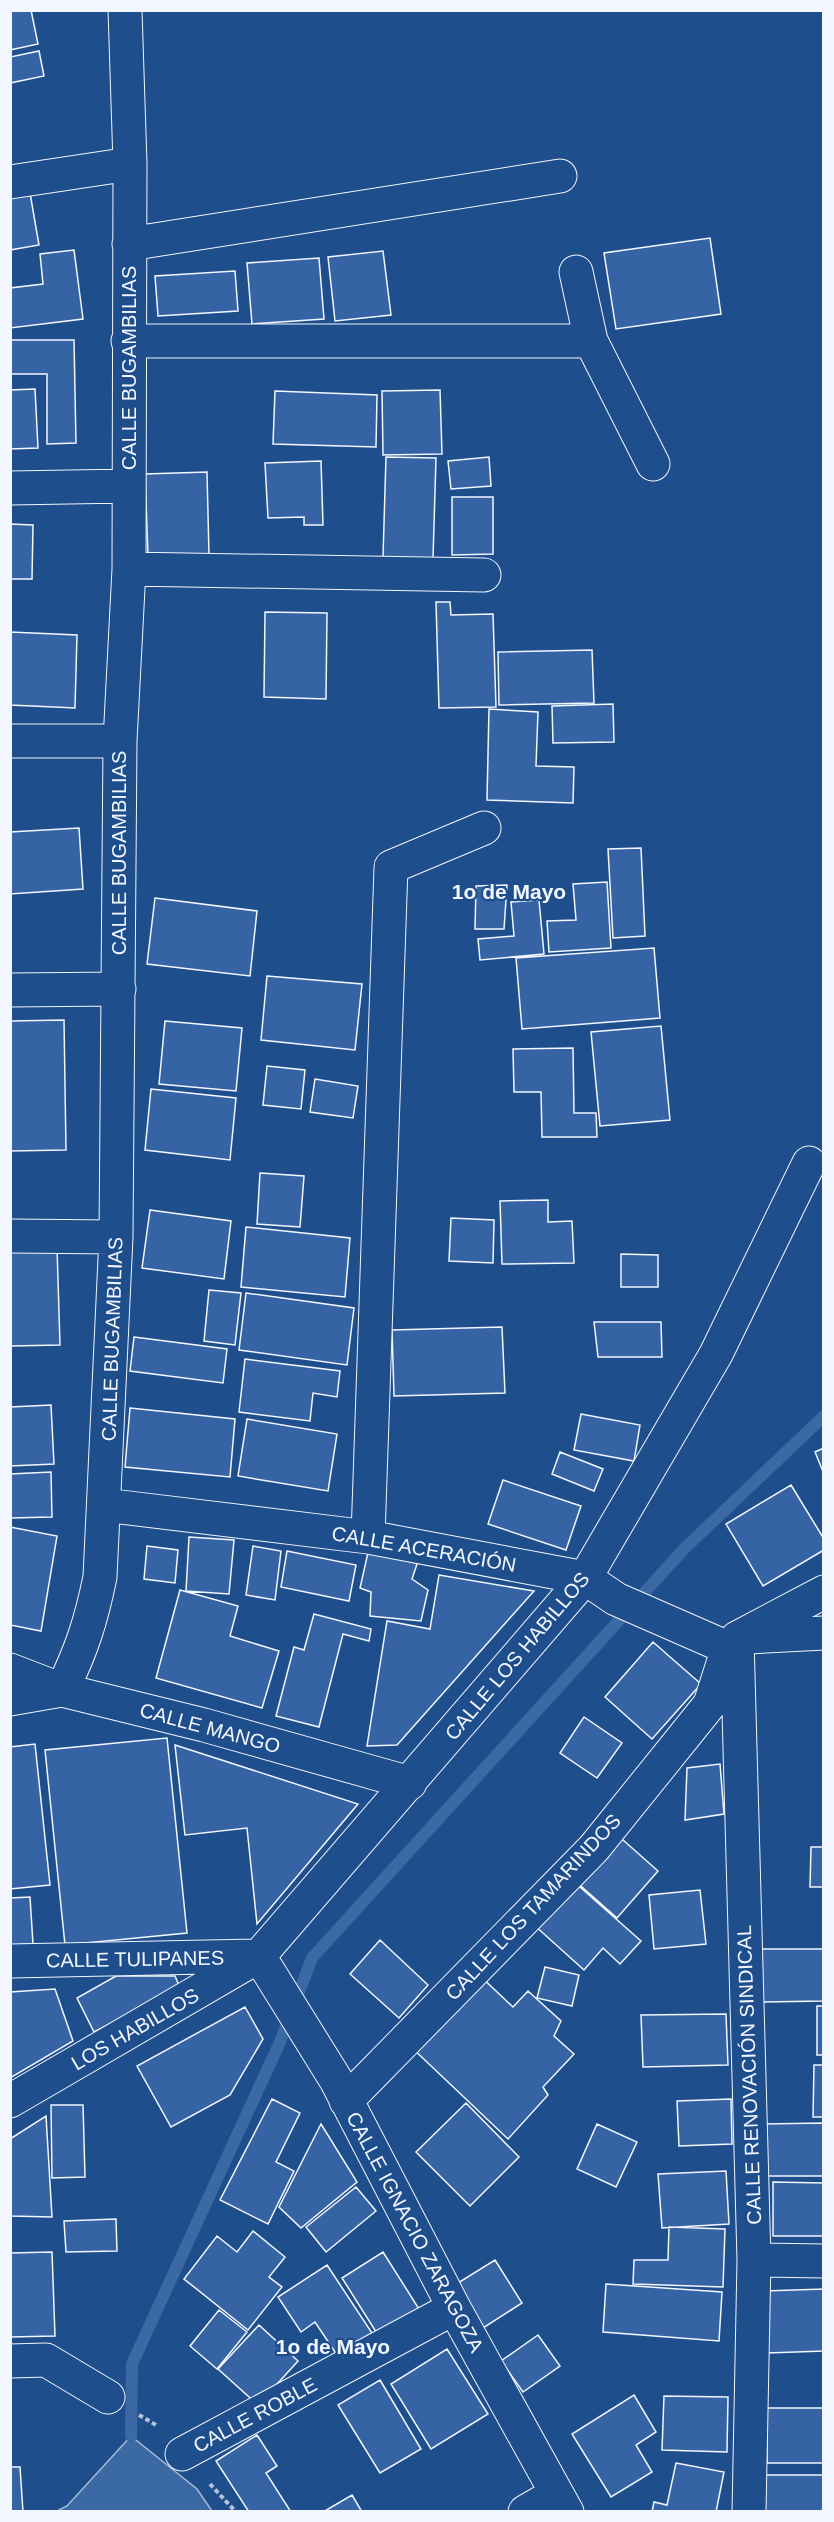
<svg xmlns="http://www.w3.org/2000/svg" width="834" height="2522" viewBox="0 0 834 2522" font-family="Arial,sans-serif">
<rect width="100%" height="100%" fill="#1f4e8c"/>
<path fill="#3b69a3" stroke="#a8bbd7" stroke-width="1.5" d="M131,2436L197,2489L212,2511H57L67,2506Z"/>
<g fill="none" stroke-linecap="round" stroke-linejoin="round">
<path stroke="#3b69a3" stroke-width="12" d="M131,2436L132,2364L280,2042L312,1958L684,1549L824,1416"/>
</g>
<path fill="#3563a3" stroke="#f2f6ff" stroke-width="1.5" d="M10,10H31L38,44L10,50Z
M39,51L44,76L10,83V57Z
M30,193L39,245L10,250V196Z
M710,238L721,314L616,329L604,253Z
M74,250L83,319L10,328V288L43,284L40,254Z
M383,251L391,315L335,321L328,257Z
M319,258L324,319L252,324L247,263Z
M235,271L238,311L158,316L155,276Z
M10,340H74L76,443L47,444V374H10Z
M35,389L38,448L10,449V390Z
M440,390L442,454L383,455L382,391Z
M275,391L377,395L376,447L273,444Z
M386,457L436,458L433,559L383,557Z
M489,457L491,486L451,489L448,461Z
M321,461L323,525H304V517L268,518L265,463Z
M207,472L209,555L148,556L145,474Z
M452,497H493V554L452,555Z
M10,524L33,525L32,579H10Z
M436,602H450L451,615L493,614L496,707L439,708Z
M265,612L327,613L326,699L264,697Z
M10,632L77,635L75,708L10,705Z
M592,650L594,703L499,705L498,652Z
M613,704L614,742L553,743L552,706Z
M489,709L538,712L536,766L574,767L573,803L487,800Z
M79,828L83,889L10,894V832Z
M641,848L645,936L613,938L608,849Z
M607,882L611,948L549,952L547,921L576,920L573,884Z
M507,885L504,929H475L476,886Z
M155,898L257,911L250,976L147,964Z
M539,900L544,954L480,960L478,939L514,936L511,902Z
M654,948L660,1018L522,1029L516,958Z
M267,976L362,984L355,1050L261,1040Z
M64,1020L66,1150L10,1151V1021Z
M165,1021L242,1028L236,1091L159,1084Z
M661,1026L670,1120L600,1126L591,1032Z
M573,1048L574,1113H596L597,1137H542L541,1092H514L513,1049Z
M267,1066L305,1070L301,1109L263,1105Z
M315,1079L358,1086L353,1118L310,1112Z
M151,1089L236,1098L230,1160L145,1150Z
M260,1173L304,1176L300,1227L257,1224Z
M548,1200V1222L572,1221L574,1263L502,1264L500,1201Z
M150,1210L231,1221L224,1279L142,1268Z
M451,1218L494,1220L493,1263L449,1261Z
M246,1227L350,1238L345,1297L241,1287Z
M57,1247L60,1345L10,1346V1248Z
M621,1254L658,1255V1287H621Z
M209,1290L241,1293L235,1345L204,1341Z
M246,1293L354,1308L347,1365L239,1350Z
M594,1322H661L662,1357H598Z
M502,1327L505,1393L394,1396L392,1330Z
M134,1337L227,1349L223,1383L130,1371Z
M245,1359L340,1371L337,1397L313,1393L310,1421L239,1412Z
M51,1405L54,1464L10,1466V1407Z
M130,1408L235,1419L230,1477L125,1467Z
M581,1414L640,1425L634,1461L574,1450Z
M247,1419L337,1434L328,1491L238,1476Z
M824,1448V1474L815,1452Z
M560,1452L603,1469L594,1491L552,1474Z
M51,1472L52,1517L10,1518V1474Z
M503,1480L581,1506L566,1550L488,1524Z
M791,1485L824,1539V1550L763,1586L726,1524Z
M10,1527L57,1536L41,1631L10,1625Z
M189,1537L234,1540L229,1594L186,1591Z
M147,1546L178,1550L175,1583L144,1579Z
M253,1546L281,1551L275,1600L246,1595Z
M369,1548L420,1555L412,1579L428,1590L421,1621L370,1616L371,1592L360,1588Z
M287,1551L356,1565L349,1601L281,1587Z
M439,1575L534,1591L397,1745L367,1746L387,1621L430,1629Z
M180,1590L238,1606L230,1636L279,1651L262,1708L156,1678Z
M314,1614L371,1629L369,1641L343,1634L319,1727L276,1716L294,1647L304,1650Z
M653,1642L701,1684L652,1739L605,1697Z
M584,1717L622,1743L597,1778L560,1753Z
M167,1738L187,1933L65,1945L45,1750Z
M35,1744L50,1885L10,1889V1747Z
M175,1745L358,1804L257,1924L247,1828L185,1835Z
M720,1764L724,1814L685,1820L687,1768Z
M614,1832L658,1871L617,1918L573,1879Z
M811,1847H824V1887H810Z
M572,1880L641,1941L620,1964L603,1948L584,1970L534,1925Z
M700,1890L706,1944L654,1949L649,1895Z
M30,1897L33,1944L10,1945V1898Z
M380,1940L428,1985L399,2018L350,1974Z
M758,1949H824V2001L757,2002Z
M545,1967L579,1975L572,2006L537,1998Z
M476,1972L513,2007L528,1991L561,2021L554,2036L574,2054L543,2087L548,2095L508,2139L409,2045Z
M116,1976H175L180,1988L94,2032L77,1998Z
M55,1989L73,2041L10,2078V1992Z
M817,2006H824V2055H817Z
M245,2007L263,2039L230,2095L171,2127L137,2066Z
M726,2014L728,2065L643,2067L641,2015Z
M814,2065H824V2117H813Z
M272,2099L300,2113L276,2162L294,2171L268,2224L220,2200Z
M731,2099L732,2144L679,2146L677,2101Z
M466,2103L519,2157L470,2206L416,2152Z
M51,2105H83L85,2177L52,2178Z
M46,2116L52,2217L10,2216V2139Z
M824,2123V2176H763L762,2124Z
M321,2124L357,2182L301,2228L279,2207Z
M597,2124L637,2142L616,2187L577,2169Z
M726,2171L729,2224L662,2228L658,2174Z
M773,2182L824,2183V2236H773Z
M356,2187L376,2211L326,2252L306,2227Z
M116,2219L117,2251L66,2252L64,2221Z
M669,2227L725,2229L723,2287L633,2284L634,2260H668Z
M253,2231L285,2257L269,2277L282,2287L248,2330L184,2279L217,2236L237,2252Z
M52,2252L55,2336L10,2337V2253Z
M383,2252L419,2309L378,2335L342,2278Z
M495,2260L522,2303L480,2330L453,2286Z
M327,2265L372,2333L337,2355L315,2322L301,2332L278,2297Z
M606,2284L722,2292L719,2341L603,2332Z
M824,2289V2351L767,2353L764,2291Z
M219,2310L247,2332L217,2369L190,2346Z
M259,2325L298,2361L258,2405L218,2369Z
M538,2335L560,2366L523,2392L501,2361Z
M447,2349L488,2414L431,2449L391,2384Z
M380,2380L421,2449L380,2473L338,2405Z
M634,2395L656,2432L636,2445L652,2472L611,2497L572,2434Z
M664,2396L728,2397L727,2452L662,2450Z
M767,2408H824V2463H767Z
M257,2435L277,2466L266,2473L291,2512H249L216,2461Z
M676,2463L724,2472L716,2512H652L654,2502L667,2505Z
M10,2467H20L23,2512H10Z
M765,2475H824V2512H765Z
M352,2495L362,2512H323Z"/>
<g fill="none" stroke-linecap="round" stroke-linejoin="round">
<defs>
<path id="minor" d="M10,182L130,164
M129,244L560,176
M576,272L591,341L653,464
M128,341H591
M10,488L128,486
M129,569L484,575
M10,741H120
M10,990L119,989
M10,1236L116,1237
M104,1505L368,1537L585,1578L616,1599L728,1648
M368,1537L391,867L484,828
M747,1637L824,1633
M737,1638L754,2260L749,2512
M10,1670L62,1690L204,1725L410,1783
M62,1690C82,1649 91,1621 100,1577L116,1237L120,741L129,569L130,164L125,10
M10,1699L62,1690
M259,1956L336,2080L454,2308L567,2512
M10,1961L257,1956
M10,2101L259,1956L585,1578L716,1354L809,1163
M346,2101L594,1848L710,1704L728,1648L737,1638L824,1592
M754,2260L824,2261
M10,2361L46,2360L108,2397
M182,2454L454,2308
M525,2512L556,2494"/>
</defs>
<use href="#minor" stroke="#f2f6ff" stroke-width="35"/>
<path stroke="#b3c4dc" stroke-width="4" stroke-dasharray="4.5 3" stroke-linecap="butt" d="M139,2415L156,2425
M210,2484L236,2512"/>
<use href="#minor" stroke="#1f4e8c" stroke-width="33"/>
</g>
<g text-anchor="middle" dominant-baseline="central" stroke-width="4.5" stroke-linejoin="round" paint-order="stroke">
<g font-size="20" fill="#f2f6ff" stroke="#1f4e8c">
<text transform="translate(129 368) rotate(-90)">CALLE BUGAMBILIAS</text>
<text transform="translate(119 853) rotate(-90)">CALLE BUGAMBILIAS</text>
<text transform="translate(112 1339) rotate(-88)">CALLE BUGAMBILIAS</text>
<text transform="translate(424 1549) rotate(10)">CALLE ACERACIÓN</text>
<text transform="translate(517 1656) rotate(-50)">CALLE LOS HABILLOS</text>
<text transform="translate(210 1728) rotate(15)">CALLE MANGO</text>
<text transform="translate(533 1907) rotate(-47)">CALLE LOS TAMARINDOS</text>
<text transform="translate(135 1959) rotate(-1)">CALLE TULIPANES</text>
<text transform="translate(135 2029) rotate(-30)">LOS HABILLOS</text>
<text transform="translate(749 2075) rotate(-92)">CALLE RENOVACIÓN SINDICAL</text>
<text transform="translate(415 2232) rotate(62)">CALLE IGNACIO ZARAGOZA</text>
<text transform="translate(255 2415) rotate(-28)">CALLE ROBLE</text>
</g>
<g font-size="21" font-weight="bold" fill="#f2f6ff" stroke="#1f4e8c">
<text x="509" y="891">1o de Mayo</text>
<text x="333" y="2346">1o de Mayo</text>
</g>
</g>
<rect width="834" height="2522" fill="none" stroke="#f2f6ff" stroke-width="24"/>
</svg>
